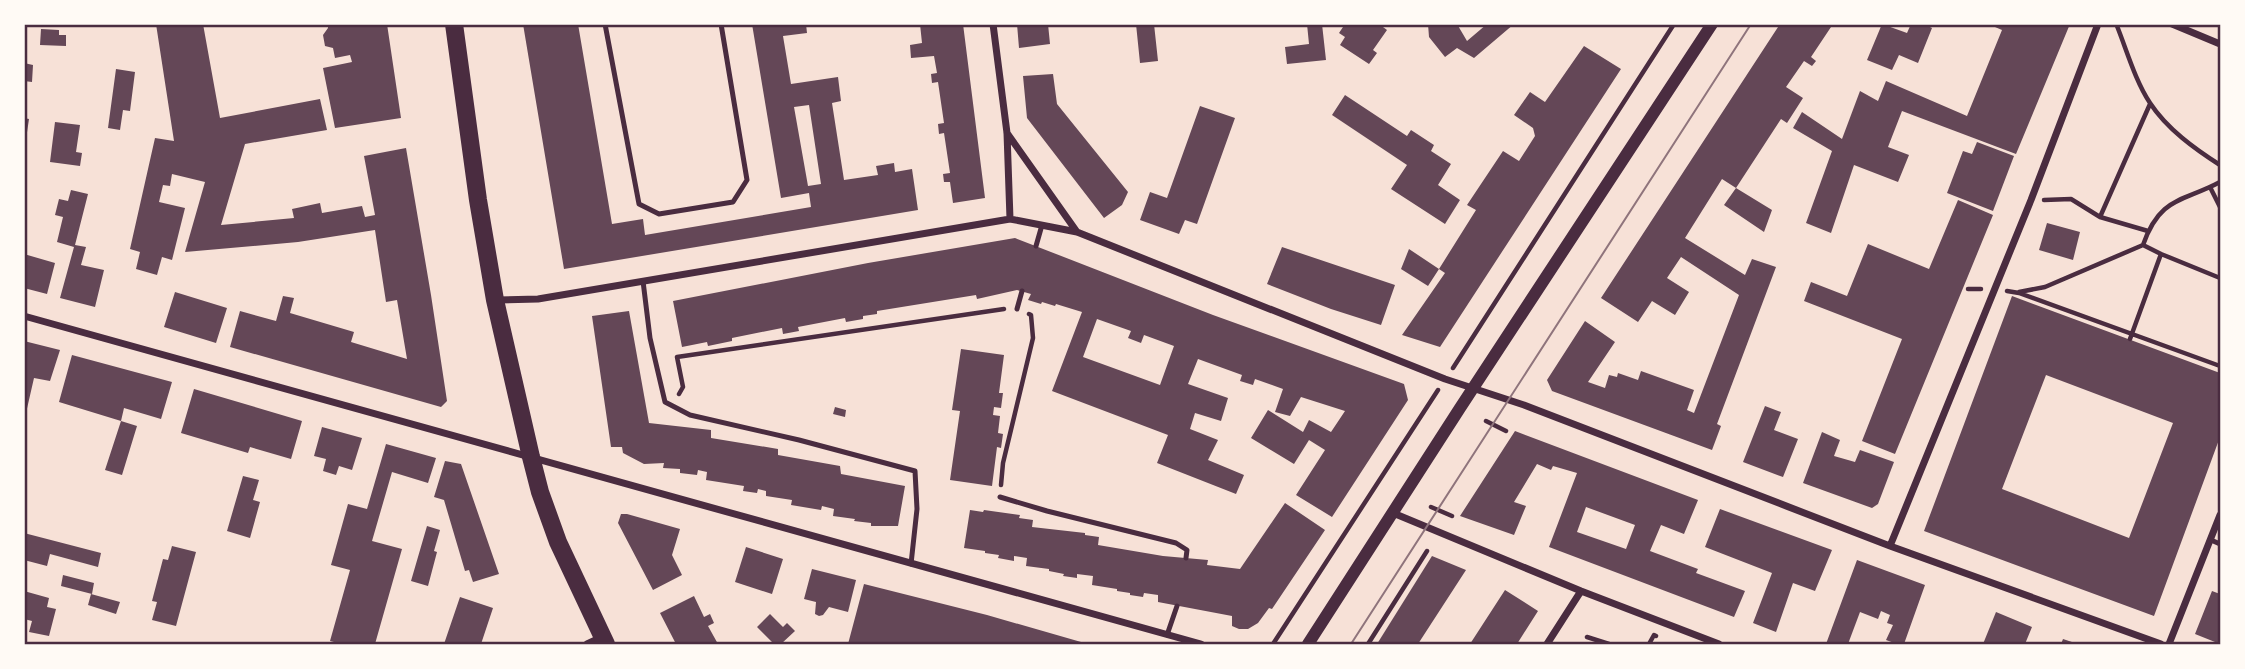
<svg xmlns="http://www.w3.org/2000/svg" width="2245" height="669" viewBox="0 0 2245 669" font-family="'PT Sans',sans-serif">
<rect width="100%" height="100%" fill="#f7e1d7"/>
<path fill="#644757" fill-rule="evenodd" d="M156,24H203L220,118L320,99L327,130L245,144L221,225L294,218L292,209L320,203L322,213L362,206L365,217L375,215L364,156L406,148L431,295L447,401L441,407L230,347L240,311L276,321L283,296L294,298L290,313L354,332L351,342L407,359L397,300L386,302L375,230L298,242L185,252L205,182L172,174L170,186L163,185L159,202L185,208L172,260L162,257L157,275L136,269L140,252L130,249L155,138L174,141Z
M328,24H387L401,118L335,128L323,68L352,62L350,55L335,58L333,48L325,46L323,35L328,28Z
M523,24H578L612,224L643,219L645,235L811,207L809,193L781,198L752,24H806L807,33L783,36L791,84L838,77L841,101L832,103L844,180L878,175L876,166L894,163L895,172L912,169L918,210L564,269ZM809,105L821,184L808,186L794,107Z
M920,24H963L985,198L953,203L950,182H944L943,174L950,173L944,133L939,134L938,124L944,123L938,82L932,83L931,74L937,73L934,56L911,58L910,45L922,43Z
M1017,24H1048L1050,44L1019,48Z
M1136,24H1154L1158,61L1140,63Z
M1307,24H1322L1326,60L1287,64L1285,47L1309,44Z
M1345,24H1379L1387,30L1373,50L1377,53L1369,64L1340,45L1345,37L1339,33Z
M1428,24H1457L1467,41L1487,24H1514L1474,58L1457,48L1445,57L1429,37Z
M1780,24H1833L1811,57L1816,61L1812,66L1804,61L1786,87L1803,98L1787,123L1781,119L1736,188L1722,179L1685,238L1745,275L1752,259L1776,267L1717,424L1721,426L1712,450L1552,391L1547,380L1585,321L1615,342L1588,382L1605,388L1609,375L1617,377L1618,373L1638,380L1641,371L1694,390L1687,410L1694,413L1739,295L1681,257L1667,278L1689,292L1675,315L1652,301L1638,322L1601,298Z
M1882,24L1907,33L1911,24H1924L1932,28L1918,63L1899,55L1892,70L1867,60Z
M1988,24H2070L2016,154L1902,111L1888,147L1909,155L1898,182L1854,165L1831,233L1806,223L1832,151L1793,128L1802,112L1842,139L1860,91L1878,101L1886,81L1967,116L2002,30Z
M41,29L59,30V35H66V46L40,45Z
M1584,46L1621,69L1440,347L1402,335L1445,273L1439,269L1428,286L1401,269L1409,249L1439,269L1476,210L1467,205L1503,151L1519,161L1535,136L1533,128L1514,115L1530,92L1545,102Z
M24,63L33,65L32,82L24,81Z
M116,69L135,72L130,111L123,110L120,130L108,128Z
M1053,74L1057,104L1128,192L1122,205L1104,218L1027,118L1023,76Z
M1345,95L1407,136L1411,130L1434,145L1431,151L1451,164L1438,185L1460,200L1445,224L1391,189L1407,165L1332,115Z
M1200,106L1235,118L1197,224L1185,220L1179,234L1140,220L1150,192L1167,198Z
M24,118L29,119L26,139H24Z
M55,122L80,125L76,152L82,153L80,166L50,162Z
M1977,142L2014,156L1993,211L1947,193L1963,151L1972,154Z
M1736,188L1772,210L1764,232L1724,205Z
M71,190L88,194L75,245L86,247L81,265L104,270L95,307L60,298L74,247L57,242L63,217L55,215L59,199L68,201Z
M1958,200L1993,215L1895,454L1862,441L1902,339L1804,301L1811,282L1847,296L1868,244L1929,269Z
M2047,223L2080,232L2073,260L2039,250Z
M1015,238L1213,315L1404,384L1408,400L1332,517L1296,495L1325,450L1309,440L1294,464L1251,438L1268,410L1303,432L1309,420L1331,432L1345,411L1301,397L1290,416L1275,412L1283,389L1255,379L1253,385L1240,381L1242,375L1198,359L1188,384L1228,398L1221,421L1195,413L1190,429L1218,440L1208,460L1244,475L1236,494L1157,463L1168,435L1052,391L1082,312L1056,304L1055,306L1042,302L1041,304L1028,300L1031,294L1017,290L977,299L976,295L877,311V314L863,316V319L846,322L845,318L798,327L799,331L783,334L782,328L732,338V341L708,346L707,342L682,347L673,301L868,263ZM1097,319L1131,331L1128,338L1141,343L1144,335L1174,346L1160,385L1083,357Z
M1282,247L1395,285L1381,325L1331,309L1267,284Z
M24,254L55,263L47,294L24,288Z
M175,292L227,308L216,343L164,327Z
M2012,296L2220,373V437L2154,616L1924,531ZM2046,375L2173,423L2129,538L2002,489Z
M629,311L649,423L711,430V438L778,449V455L840,466L841,474L905,486L898,526H871V523L854,521L855,519L833,516L834,509L822,506L821,510L791,505L792,500L766,496V491L758,489L757,493L743,491L744,486L706,480L707,472L698,470L697,475L680,473V469L663,468L664,463L644,464L623,453L622,447H611L592,316Z
M24,341L60,350L50,381L34,378L26,413Z
M961,349L1004,355L999,393H1003L1001,408L994,407L993,415L1000,416L998,433L1003,434L1001,448L997,447L992,486L950,480L960,411L952,410Z
M72,355L172,382L161,419L124,408L121,421L59,402Z
M194,389L302,421L291,459L250,447L248,453L181,433Z
M1765,406L1781,412L1774,430L1798,439L1783,477L1743,462Z
M835,407L846,410L845,417L833,414Z
M121,421L137,426L122,475L105,470Z
M322,427L362,438L352,470L339,466L336,475L323,471L326,459L314,456Z
M1515,431L1698,500L1684,534L1661,525L1650,551L1698,569L1696,573L1745,591L1734,617L1549,547L1577,473L1553,466L1551,470L1537,464L1514,502L1526,506L1514,535L1460,516ZM1586,507L1635,525L1626,549L1577,532Z
M1822,432L1840,440L1834,456L1855,462L1860,450L1894,462L1878,504L1872,508L1803,483Z
M386,444L436,458L428,483L392,472L372,541L402,549L375,644H342L330,641L350,570L331,565L348,504L367,509Z
M445,461L461,464L499,574L473,582L469,570L465,571L444,500L434,497Z
M243,476L259,480L253,500L260,502L250,538L227,531Z
M1285,503L1325,530L1272,609L1269,608L1258,623L1248,629H1239L1232,626V616L1158,602V595L1144,593L1143,597L1130,595V593L1117,591V589L1092,585L1093,576L1077,574V578L1063,576L1064,574L1049,571V569L1026,566L1027,558L1014,556V561L998,558L999,555L985,553V551L964,548L970,510L983,512L984,510L1020,515L1019,518L1033,520L1032,527L1085,533V535L1099,537L1098,545L1163,556L1208,560L1207,565L1240,569Z
M1720,509L1832,550L1815,591L1793,583L1776,632L1753,623L1772,573L1705,547Z
M621,514H627L680,529L672,555L682,575L653,590L618,523Z
M427,526L440,530L434,551L437,552L428,586L411,581Z
M24,533L101,553L98,567L50,554L47,566L24,560Z
M172,546L196,552L176,626L152,620L157,602L152,601L163,559L168,560Z
M746,547L783,559L772,594L735,582Z
M1432,556L1466,570L1418,644H1377Z
M1857,560L1925,585L1904,644H1897L1886,640L1893,625L1887,623L1890,615L1881,611L1878,619L1860,612L1848,644H1826Z
M812,569L856,580L848,612L829,607L823,615L819,616L815,614L816,602L804,599Z
M63,575L94,583L92,594L61,586Z
M864,584L987,615L1088,644H848Z
M1505,590L1538,611L1517,644H1470Z
M24,591L49,598L47,607L56,609L49,636L29,632L32,621L24,619Z
M2212,591L2220,594V644L2195,634Z
M91,594L120,602L116,614L88,605Z
M694,596L704,617L710,614L714,623L708,626L718,644H676L660,613Z
M460,597L493,608L481,644H444Z
M1996,612L2032,627L2025,644H1983Z
M770,614L783,627L787,623L795,631L781,644H774L757,627Z
M2063,639L2078,644H2061Z"/>
<g fill="none" stroke-linecap="round" stroke-linejoin="round">
<path stroke="#4a2c40" stroke-width="4.5" d="M2117,26C2127,51 2135,80 2150,103C2167,129 2195,149 2220,165
M2210,187L2220,207
M2044,200L2071,199L2100,217L2148,231
M2100,217L2150,104
M2161,254L2143,245C2160,196 2183,202 2220,182
M1968,289H1981
M2007,291L2019,293L2220,366
M2019,292L2045,287L2143,245
M2130,339L2161,254L2220,278
M1453,368L1674,24
M679,394L683,387L677,357L1004,309
M1486,421L1506,431
M1001,485L1003,463L1033,338L1031,315L1029,314
M1431,507L1452,516
M1587,637L1609,644
M1273,644L1438,390
M1368,644L1427,551
M1649,644L1654,635L1656,636"/>
<path stroke="#4a2c40" stroke-width="5" d="M605,24L639,204L659,214L733,202L747,180L721,24
M1036,246L1042,225
M643,281L650,338L665,402L690,415L799,440L915,471L917,509L911,564
M1017,309L1022,291
M1000,497L1047,511L1176,543L1187,550L1186,558
M2211,540L2220,544
M1167,635L1177,606"/>
<path stroke="#4a2c40" stroke-width="7" d="M993,24L1007,133L1010,219
M2172,24L2220,44
M1007,133L1077,232
M496,300L538,299L1010,219L1077,232L1445,379L1524,405L1890,546L2161,644
M24,316L1201,644
M1393,513L1581,591L1719,644
M1890,546L2031,200L2098,24
M587,644L602,637
M1547,644L1581,591
M2169,644L2220,515"/>
<path stroke="#4a2c40" stroke-width="12" d="M1308,644L1460,408L1712,24"/>
<path stroke="#4a2c40" stroke-width="18" d="M454,24L478,200L495,300L531,457L540,492L558,542L606,644"/>
<path stroke="#8f747c" stroke-width="2" d="M1351,644L1751,24"/>
</g>
<rect width="2245" height="669" fill="none" stroke="#fffaf5" stroke-width="52"/>
<rect x="26" y="26" width="2193" height="617" fill="none" stroke="#4a2c40" stroke-width="2.5"/>
</svg>
